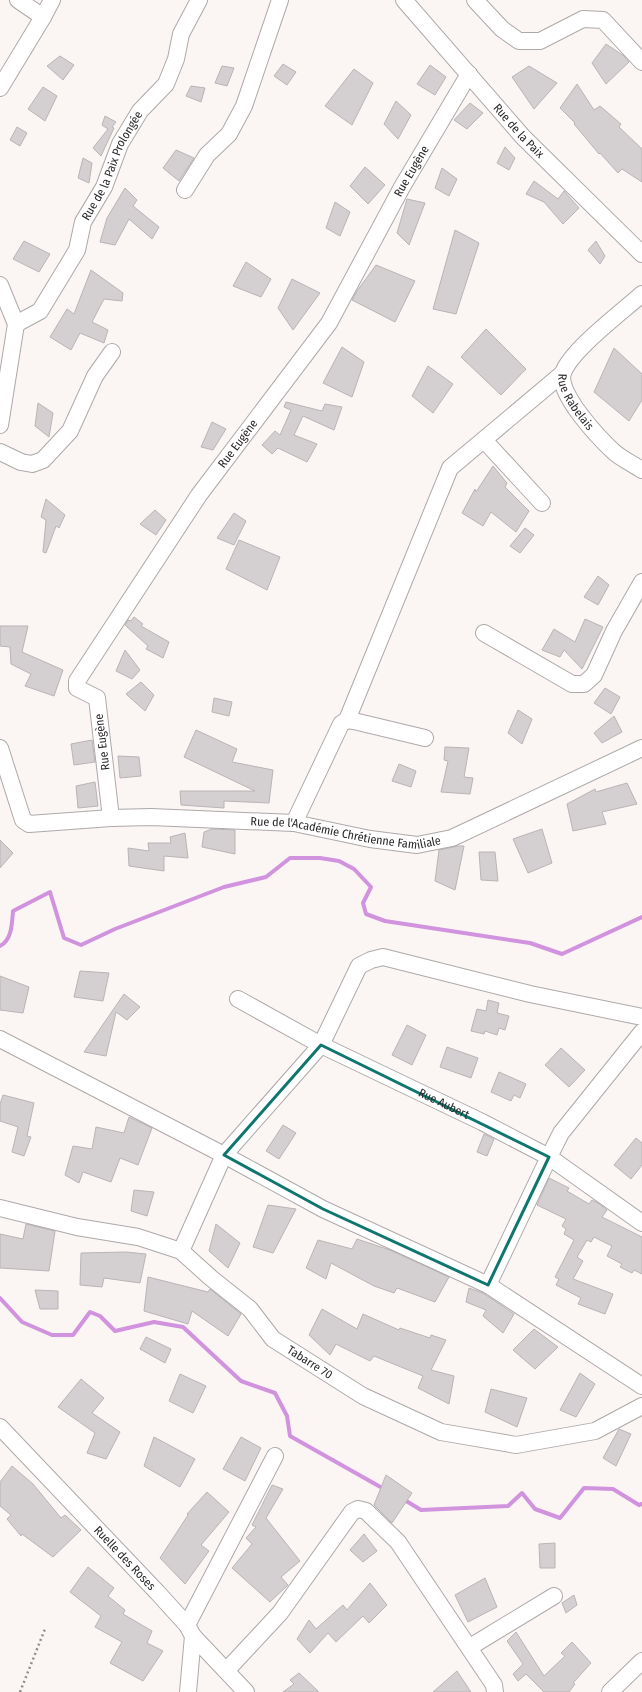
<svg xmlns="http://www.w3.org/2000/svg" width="642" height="1692" viewBox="0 0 642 1692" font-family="'Fira Sans Condensed',sans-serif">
<rect width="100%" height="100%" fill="#fbf5f4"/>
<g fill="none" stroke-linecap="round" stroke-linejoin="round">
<path stroke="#d192de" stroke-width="4" d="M0,946C12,940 12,923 13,911L50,892L64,938L81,945L115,929L224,887L266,877L290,858H320L339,861L354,869L371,887L363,903L366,914L385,921L530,943L562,954L642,917
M0,1298L22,1322L52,1335H73L90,1312L100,1316L115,1331L154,1322L183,1327L241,1381L275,1393L287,1416L290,1436L384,1489
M403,1499L421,1510L508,1506L522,1493L535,1509L560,1518L584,1488L613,1489L639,1505L642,1504"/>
</g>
<path fill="#d4cfd1" stroke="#b9b4b6" d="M606,44L624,56L629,62L606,84L592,63Z
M60,56L74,65L63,80L47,66Z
M283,64L296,72L287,85L274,76Z
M430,65L446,77L435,95L417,84Z
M222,66L234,68L227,86L215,83Z
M529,66L557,83L534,109L512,77Z
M354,69L373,83L352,125L325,106Z
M577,84L594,110L600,106L621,124L619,127L642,149V182L622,169L618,173L600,153L599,154L574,124L575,123L560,108Z
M191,86L205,88L201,102L186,96Z
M43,87L57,96L45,121L28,109Z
M396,101L411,115L398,139L384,124Z
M470,103L483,113L467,129L454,120Z
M105,116L116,122L112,127L114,128L101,156L93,148L108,129L102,125Z
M17,127L27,133L20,146L10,140Z
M505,147L515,158L509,170L497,163Z
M176,150L194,158L179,181L163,168Z
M83,158L92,163L89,183L78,178Z
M365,167L385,185L368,204L350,186Z
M442,168L457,179L449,196L435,188Z
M534,181L558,199L564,191L579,208L563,224L544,202L526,194Z
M125,188L137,200L133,206L159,227L152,239L129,219L115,245L100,242L107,218Z
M407,199L425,203L409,245L397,233Z
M335,202L350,212L340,236L326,228Z
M455,230L479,243L456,314L433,309Z
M24,241L50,254L39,272L13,259Z
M596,241L605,256L600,264L588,250Z
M246,262L271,279L261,297L233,286Z
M376,265L415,281L395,322L352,300L357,291Z
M91,270L123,293L122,301L104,299L92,322L108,330L104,343L80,333L71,350L50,337L67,309L74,314Z
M292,279L320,293L293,330L278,308Z
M486,329L526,369L501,395L461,357Z
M342,347L364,362L352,397L323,383Z
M614,348L642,374V400L629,421L594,392Z
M428,366L453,384L433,413L412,396Z
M286,402L322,411L325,404L342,407L334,430L303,416L294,435L317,444L307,462L278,448L272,454L262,445L275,431L280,435L291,410L284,407Z
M38,403L53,413L49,437L35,426Z
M212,422L226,429L213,450L201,447Z
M493,466L507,483L505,487L529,511L516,532L491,512L483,526L462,513L475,489L476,492Z
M46,499L65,515L59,528L56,526L46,553L43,552L46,520L41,517Z
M155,510L166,520L156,535L140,524Z
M234,513L246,521L234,545L217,538Z
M525,528L534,535L520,553L510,546Z
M239,540L280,557L267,590L226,569Z
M598,576L609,585L598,605L584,597Z
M134,617L143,624L141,626L169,642L163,658L146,649L148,646L125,625L128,620L131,621Z
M585,619L603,627L582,669L564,650L560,657L542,650L554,629L575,642Z
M0,626H28L22,652L63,670L54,696L25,686L31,674L11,664L10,647L0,646Z
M125,650L140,670L132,679L116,671Z
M141,682L154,695L145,711L126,694Z
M605,688L620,697L611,714L594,703Z
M214,698L232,702L229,716L212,712Z
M518,710L532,719L522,744L508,733Z
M614,716L622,732L602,743L594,733Z
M196,730L237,749L232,762L273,770L269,803L224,801V808L181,805L180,791H255L184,757Z
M92,740L95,762L74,765L71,744Z
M445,747L469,748L464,777L473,778L470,794L441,792L448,761L444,760Z
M118,756L139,757L141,776L120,778Z
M399,764L416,771L411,787L392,781Z
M95,782L98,806L78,808L76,786Z
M627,783L637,804L602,812L606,824L573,831L567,804L595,789L596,792Z
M212,829L235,830V854L202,847L204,832Z
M542,829L552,863L528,873L513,839Z
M185,833L188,858L164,856V871L129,866L128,848L149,851L148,843H171L170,837Z
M0,840L13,853L0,868Z
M458,846H464L455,890L435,881L439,850Z
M479,852H495L498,881L481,880Z
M80,971L109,973L103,1001L74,997Z
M0,976L29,987L23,1013L0,1010Z
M124,994L140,1007L127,1020L116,1012L106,1056L84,1052Z
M488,1000L499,1003L497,1013L509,1016L505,1030L499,1028L497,1035L485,1031L484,1034L471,1031L477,1009L486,1011Z
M407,1025L426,1035L412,1065L392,1055Z
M447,1047L478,1058L471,1078L440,1067Z
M561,1048L585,1070L569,1087L545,1065Z
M499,1072L526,1084L520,1098L514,1095L511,1101L491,1092Z
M3,1095L34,1103L27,1136L31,1137L24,1156L12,1152L18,1127L0,1121V1104Z
M129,1117L152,1128L138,1165L120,1158L111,1182L83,1172L79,1183L65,1175L73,1146L92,1149L96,1127L124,1133Z
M283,1125L296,1133L279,1159L266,1151Z
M484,1134L494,1139L487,1156L477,1152Z
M636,1138L642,1143V1165L631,1179L614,1165Z
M549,1178L569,1188L567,1191L589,1204L592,1200L598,1203L607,1210L602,1217L642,1237V1274L634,1270L632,1273L620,1267L622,1264L607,1256L612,1246L594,1237L591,1242L587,1240L577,1257L583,1261L573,1279L613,1294L605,1314L578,1304L581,1298L556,1285L559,1279L555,1277L574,1240L564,1234L566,1229L562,1226L566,1219L537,1205Z
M134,1190L154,1192L147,1216L131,1211Z
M268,1205L296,1209L273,1253L253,1247Z
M26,1224L55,1231L49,1271L0,1268V1234L23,1239Z
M216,1224L240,1243L228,1268L209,1251Z
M357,1239L390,1250L449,1277L435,1302L397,1288L394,1293L374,1286L331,1263L326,1279L306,1268L318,1240L352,1249Z
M126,1252L146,1254L140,1283L104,1278L102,1287L80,1285L81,1253Z
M148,1277L208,1292L210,1289L241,1314L228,1336L192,1311L188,1324L144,1311Z
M469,1288L483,1293L514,1314L503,1333L483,1316L486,1310L466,1302Z
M35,1290L58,1291V1309H40Z
M322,1309L357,1329L363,1314L399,1330L400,1328L430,1338L431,1335L446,1340L431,1370L454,1376L449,1404L418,1388L423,1376L374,1356L370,1361L336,1344L330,1355L309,1335Z
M534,1329L558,1347L535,1369L513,1350Z
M146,1337L171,1349L165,1363L140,1349Z
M580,1373L595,1384L576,1417L560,1410Z
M180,1374L206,1386L193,1413L169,1401Z
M81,1379L104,1398L92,1413L120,1432L106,1459L87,1453L95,1433L58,1407Z
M491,1389L527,1398L517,1427L485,1412Z
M619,1429L631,1434L616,1466L603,1458Z
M154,1437L195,1459L180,1487L144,1466Z
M241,1437L261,1448L245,1481L223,1469Z
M12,1466L33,1484L61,1518L65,1515L81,1530L53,1557L22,1534L21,1536L7,1519L11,1515L0,1506V1482Z
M386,1475L412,1493L392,1523L374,1505Z
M272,1485L283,1489L266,1518L300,1561L281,1577L288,1585L270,1602L232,1568L252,1544L246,1538L256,1527L252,1525Z
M207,1492L229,1512L201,1545L209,1551L185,1584L160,1558L188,1515L187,1514Z
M364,1534L377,1551L363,1562L350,1550Z
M555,1543V1568H540L539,1544Z
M88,1567L114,1588L108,1596L125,1610L123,1614L152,1631L147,1643L163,1651L143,1681L110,1663L122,1642L95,1627L101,1616L70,1592Z
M485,1578L497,1607L468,1622L455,1595Z
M370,1583L387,1605L369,1623L363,1616L336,1642L328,1633L310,1653L297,1639L309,1620L316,1629L343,1605L347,1610Z
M574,1595L577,1605L566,1613L562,1603Z
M516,1632L544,1676L565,1656L561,1653L572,1642L591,1663L573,1683L575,1684L569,1692H544L526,1674L518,1681L513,1674L523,1664L507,1641Z
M457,1671L471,1692H433Z
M299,1673L319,1692H283L294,1684L290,1680Z"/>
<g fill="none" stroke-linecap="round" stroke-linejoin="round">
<defs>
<g id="minor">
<path id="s1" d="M404,0L523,137L642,254"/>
<path d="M475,0L502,29L519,41H540L583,19L603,20L642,62"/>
<path d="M43,17L52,0"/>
<path d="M0,88L43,17L18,0"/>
<path d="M185,190L207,155L229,134L244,106L280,0"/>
<path d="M0,285L16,324L0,425"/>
<path id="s2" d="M642,294C622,312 571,350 563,373C556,393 600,439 614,452C622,459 633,464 642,470"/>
<path id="s3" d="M16,324L40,311L77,250L83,222L104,187L120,144L140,111L166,84L176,59L181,34L199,0"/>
<path d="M484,440L542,503"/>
<path d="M0,452L21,462L32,464L43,460L70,431L95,376L112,352"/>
<path d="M484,633L572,684H584L594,675L614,631L642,582"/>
<path d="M347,720L358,722L425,738"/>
<path id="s4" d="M0,748L23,820L29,824L111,818L151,817L294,823L370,839L417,845L452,838L642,748"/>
<path id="s5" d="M111,818L97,698L77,688V681L199,495L329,323L402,187L469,74"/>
<path d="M294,823L341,724L347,720L450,468L562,374"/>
<path id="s6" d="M238,999L321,1045L482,1122L549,1157L642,1223"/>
<path d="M0,1039L224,1155L323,1209L488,1285L642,1386"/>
<path id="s7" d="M0,1208L77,1227L138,1237L181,1251L211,1278L250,1309L273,1339L363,1396L441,1432L516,1445L595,1431L642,1406"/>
<path d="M181,1251L224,1155L321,1045L359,966L371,960L383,957L530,994L642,1017"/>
<path d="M488,1285L549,1157L561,1133L642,1032"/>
<path id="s8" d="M0,1427L157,1592L187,1625L193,1636L246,1692"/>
<path d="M187,1625L275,1456"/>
<path d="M470,1647L554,1596"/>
<path d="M227,1670L280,1613L352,1512L358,1509L366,1511L398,1542L494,1685L495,1692"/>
<path d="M188,1692L193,1636"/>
<path d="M610,1692L642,1661"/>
</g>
</defs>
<use href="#minor" stroke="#aea9a9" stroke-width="18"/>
<path stroke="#918d8d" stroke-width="2.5" stroke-dasharray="2 3" stroke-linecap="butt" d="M20,1692L45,1629"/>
<use href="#minor" stroke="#fff" stroke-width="16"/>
</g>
<path fill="none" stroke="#0f766e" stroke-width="3" stroke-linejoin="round" d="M321,1045L549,1157L488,1285L323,1209L224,1155Z"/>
<g text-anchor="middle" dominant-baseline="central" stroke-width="3" stroke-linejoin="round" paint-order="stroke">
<g font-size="12" fill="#2a2828" stroke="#fff">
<text stroke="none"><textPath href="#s1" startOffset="174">Rue de la Paix</textPath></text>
<text stroke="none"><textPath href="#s3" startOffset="191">Rue de la Paix Prolongée</textPath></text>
<text stroke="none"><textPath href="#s5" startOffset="761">Rue Eugène</textPath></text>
<text stroke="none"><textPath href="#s2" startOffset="145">Rue Rabelais</textPath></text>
<text stroke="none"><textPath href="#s5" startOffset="437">Rue Eugène</textPath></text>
<text transform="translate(102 742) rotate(-97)">Rue Eugène</text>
<text stroke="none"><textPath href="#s4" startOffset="401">Rue de l'Académie Chrétienne Familiale</textPath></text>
<text stroke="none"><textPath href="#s6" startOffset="231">Rue Aubert</textPath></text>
<text stroke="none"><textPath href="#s7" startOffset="358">Tabarre 70</textPath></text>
<text stroke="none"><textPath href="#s8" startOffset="181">Ruelle des Roses</textPath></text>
</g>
</g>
</svg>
